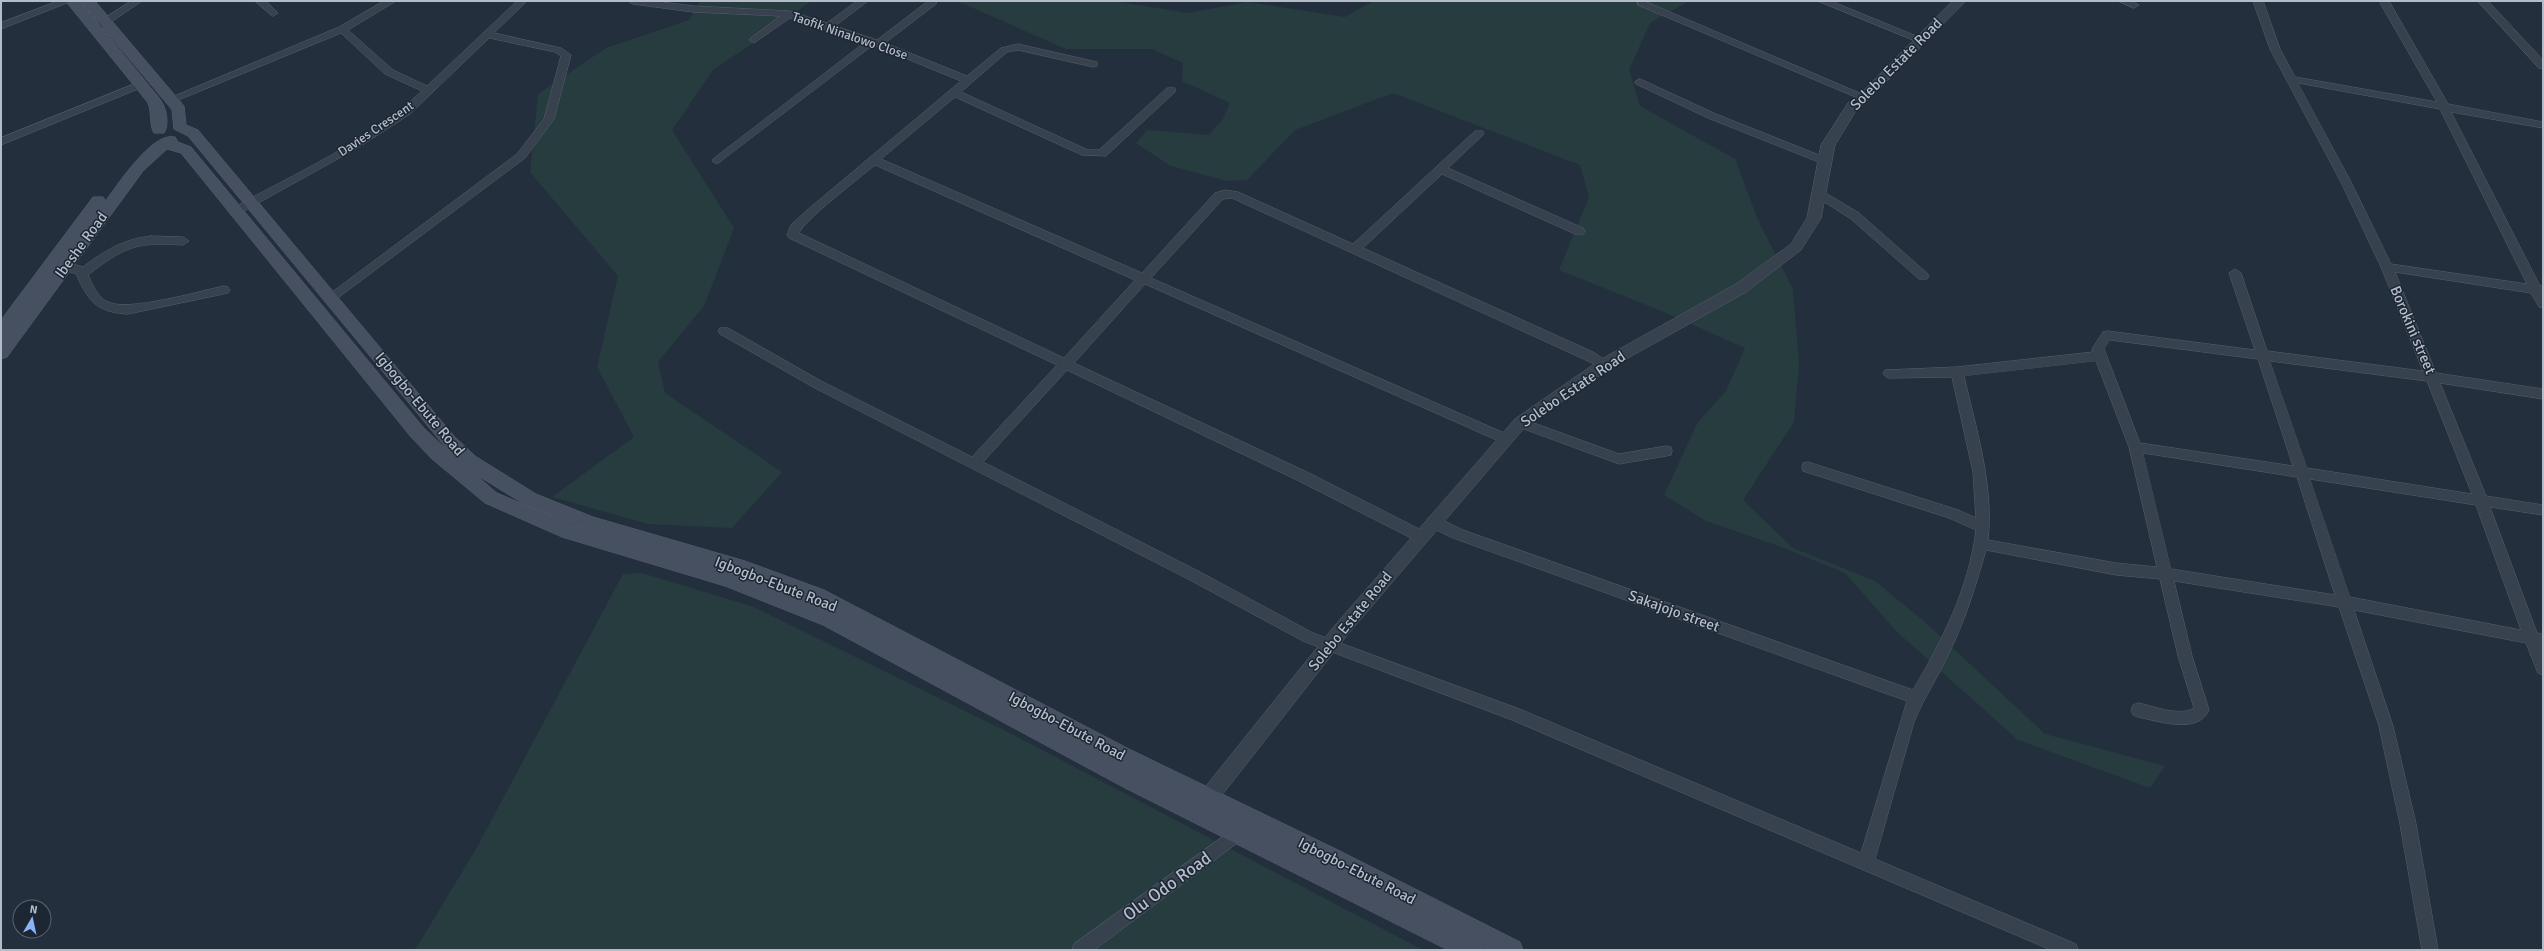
<svg xmlns="http://www.w3.org/2000/svg" width="2544" height="951" viewBox="0 0 2544 951" font-family="Signika,sans-serif">
<rect width="100%" height="100%" fill="#242f3e"/>
<path fill="#263c3f" d="M700,1H811L772,30L713,70L672,130L734,228L704,306L658,362L665,393L782,472L732,528L648,524L552,497L634,437L597,367L618,276L530,172L538,94L606,48L689,20Z
M957,1H1114L1188,13L1248,2L1345,17L1373,1H1689L1650,23L1629,70L1640,106L1735,159L1758,220L1793,289L1799,364L1794,422L1743,500L1793,548L1875,581L1926,623L2045,734L2165,766L2150,788L2018,740L1896,631L1845,573L1784,548L1706,521L1664,495L1698,422L1726,391L1745,348L1659,310L1559,270L1589,197L1580,165L1393,93L1295,130L1247,180L1227,181L1171,166L1136,143L1147,130L1209,135L1223,119L1230,103L1182,81L1183,63L1152,49H1066Z
M642,573L754,607L1006,731L1423,950H415L476,849L623,574Z"/>
<g fill="none" stroke-linecap="round" stroke-linejoin="round">
<defs>
<path id="minor" d="M58,1H72L1,29V23Z
M131,1H142L99,30H93V26Z
M255,1H266L278,13L273,16Z
M384,1H396L348,30L393,70L427,86L517,1H527L494,33L561,48L571,55L554,119L525,158L331,303L327,302L325,299L327,296L517,154L544,119L561,56L555,52L489,38L410,114L359,147L235,216L231,215V209C294,174 369,141 422,91L385,74L341,33L176,101H168L167,99L339,27Z
M628,1H654L693,6L789,11L827,23L857,1H868L835,26L877,40L928,1H937L936,4L885,43L967,76L1001,48L1018,44L1097,62V66L1093,67L1018,50L1007,52L961,92L1088,150H1099L1167,88H1175V92L1106,156L1082,155L955,97L881,159L1142,273L1215,193L1225,190L1238,192L1353,244L1475,131H1483V135L1448,168L1583,228L1585,231L1583,234H1575L1442,174L1363,248L1593,352L1611,364L1609,367H1601L1232,198L1223,199L1151,278L1511,436L1512,439L1511,442H1501L1145,284L1074,363L1309,473L1425,532L1427,536L1425,540H1415L1299,481L1067,370L983,462L1200,572L1313,633L1522,710L1861,853L1907,701L1453,538L1428,526L1426,522L1428,518H1438L1463,530L1913,690C1942,641 1969,588 1976,530L1949,518L1803,471L1802,467L1803,463L1808,462L1958,510L1976,518L1973,472L1952,377L1889,378L1885,376L1883,373L1885,370L1957,367L2093,352L2092,349L2103,332L2107,331L2255,350L2229,273L2235,269L2241,273L2267,351L2423,371L2381,267L2341,182L2270,49L2253,1H2263L2280,49L2295,77L2437,102L2379,1H2389L2448,104L2543,122V128L2451,112L2540,286H2543V308L2539,307L2531,293L2395,272L2436,373L2543,389V399L2440,383L2486,496L2543,505V515L2490,507L2537,633L2543,634V675L2538,673L2526,643L2354,610L2393,726L2416,824L2438,950H2422L2400,824L2379,726L2339,607L2174,581L2192,656L2209,710C2198,735 2158,721 2138,717L2133,715L2131,710L2133,705L2138,703C2153,706 2180,717 2194,708L2178,656L2160,579L2116,575L1986,550C1976,585 1966,618 1950,651C1939,676 1924,697 1914,722L1875,859L2076,944L2078,950H2051L1512,720L1303,641L1190,580L813,387L720,334L718,331L720,328H728L821,381L972,457L1057,365L789,238L787,235L791,225L806,211L961,81L873,45L717,164L712,161L713,159L864,43L790,18L754,43L749,40L751,38L780,16L693,12L633,4ZM2298,83L2440,109L2527,284L2391,264L2351,182ZM875,165L1135,280L1064,358L799,233C803,221 862,176 875,165ZM2110,340L2258,359L2293,466L2140,443L2104,349ZM2096,361L2129,447L2157,567L2116,563L1988,540C1994,485 1976,429 1964,376ZM2270,361L2427,381L2472,494L2307,468ZM2143,453L2297,477L2335,595L2171,569ZM2310,479L2476,505L2521,630L2350,597Z
M1638,1H1644L1869,97L1868,99H1860L1638,5Z
M1818,1H1831L1926,40L1924,42H1918Z
M2118,1H2132L2139,5L2134,8Z
M2478,1H2488L2543,60V69L2539,68Z
M1640,79L1716,114L1829,159L1830,161L1825,164L1821,163L1708,118L1636,84L1635,82Z
M139,82L143,83V87L1,145V138Z
M1819,189L1859,213L1927,273L1929,276L1927,279H1919L1851,219L1815,196V190Z
M151,236L183,237L189,241L183,245C137,242 125,246 88,275C93,285 97,297 108,302C128,312 200,291 224,286L228,287L230,290L228,293L128,314C96,312 89,302 76,274L62,269L60,266L66,262L83,267C104,251 123,239 151,236Z
M1520,418L1619,454L1666,446L1671,447L1672,451L1671,455L1666,456L1619,464L1516,426L1514,423L1516,420Z
M1242,823L1248,825L1250,830L1248,835L1094,950H1072L1074,944Z"/>
<path id="tertiary" d="M1953,1H1966L1868,100L1857,109L1835,145L1821,218L1801,250L1746,292L1610,368L1525,427L1348,634L1208,813L1201,816L1194,813L1191,807L1194,801L1336,624L1515,419L1600,360L1736,284L1791,244L1807,218L1821,145L1848,103L1860,94Z"/>
<path id="secondary" d="M66,1H80L160,99C166,107 170,124 164,133H154C149,125 152,112 148,103Z
M81,1H95L184,106L186,125L198,130L454,436L475,456L536,494L593,517L745,561L824,590L1129,749L1338,850L1520,942L1523,950H1488L1482,947L1483,950H1448L1125,788L823,625L725,586L562,537L485,503L432,459L411,437L181,153L167,149L143,171L7,357L1,359V341L4,337L1,338V320L93,197H103L106,201L104,203C117,186 152,131 175,137L178,142L191,147L423,427L451,454L188,136L174,129L172,110ZM475,474L524,504L585,529L574,526L497,493ZM739,575L810,602L818,606Z"/>
</defs>
<use href="#minor" stroke="#565f6c" stroke-width="1"/>
<use href="#tertiary" stroke="#565f6c" stroke-width="1"/>
<use href="#secondary" stroke="#565f6c" stroke-width="1"/>
<use href="#minor" fill="#38414e" fill-rule="evenodd"/>
<use href="#tertiary" fill="#38414e" fill-rule="evenodd"/>
<use href="#secondary" fill="#465061" fill-rule="evenodd"/>
</g>
<g text-anchor="middle" dominant-baseline="central" stroke-width="3" stroke-linejoin="round" paint-order="stroke">
<g font-size="13" fill="#b4bcc9" stroke="#1d2633">
<text transform="translate(850 36) rotate(19)">Taofik Ninalowo Close</text>
<text transform="translate(376 129) rotate(-34)">Davies Crescent</text>
</g>
<g font-size="15" fill="#b4bcc9" stroke="#1d2633">
<text transform="translate(1896 64) rotate(-45)">Solebo Estate Road</text>
<text transform="translate(81 245) rotate(-54)">Ibeshe Road</text>
<text transform="translate(2413 330) rotate(67)">Borokini street</text>
<text transform="translate(1573 389) rotate(-34)">Solebo Estate Road</text>
<text transform="translate(420 404) rotate(50)">Igbogbo-Ebute Road</text>
<text transform="translate(776 584) rotate(21)">Igbogbo-Ebute Road</text>
<text transform="translate(1674 611) rotate(20)">Sakajojo street</text>
<text transform="translate(1350 621) rotate(-51)">Solebo Estate Road</text>
<text transform="translate(1067 726) rotate(28)">Igbogbo-Ebute Road</text>
<text transform="translate(1357 871) rotate(27)">Igbogbo-Ebute Road</text>
</g>
<g font-size="18" fill="#b4bcc9" stroke="#1d2633">
<text transform="translate(1167 886) rotate(-36)">Olu Odo Road</text>
</g>
</g>
<rect width="2544" height="951" fill="none" stroke="#b4bcc9" stroke-width="4"/>
<g transform="translate(32 919) rotate(9)"><circle r="19" fill="#1d2633" stroke="#59626f"/>
<path d="M0-3L7 15L0 10L-7 15Z" fill="#8ab4f8"/>
<text y="-6" font-size="11" font-weight="bold" text-anchor="middle" fill="#b4bcc9">N</text>
</g>
</svg>
